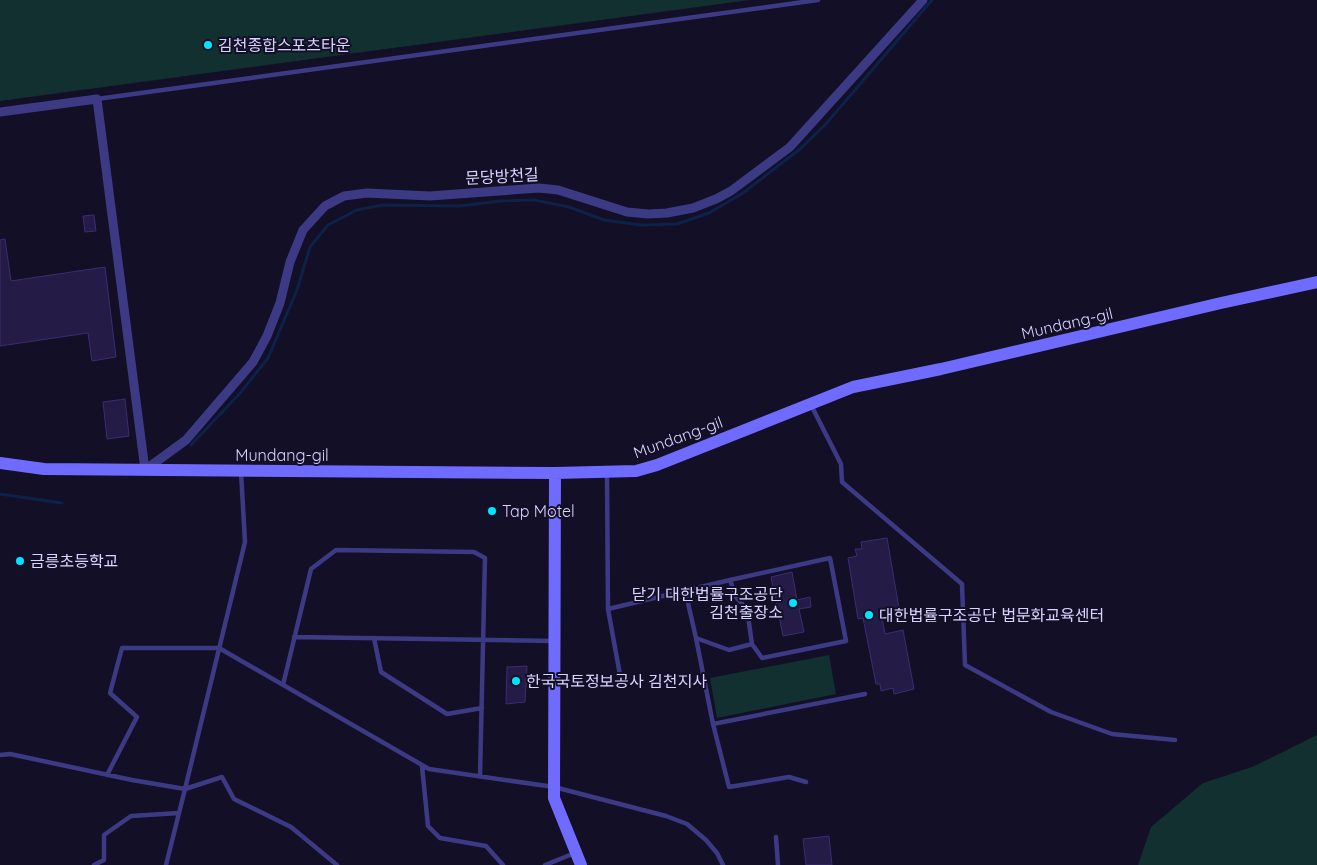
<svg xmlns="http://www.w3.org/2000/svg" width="1317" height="865" viewBox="0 0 1317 865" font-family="Quicksand,'Noto Sans KR',sans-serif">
<rect width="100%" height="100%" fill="#130f26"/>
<path fill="#12302f" d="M0,0H750L0,101Z
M829,655L836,694L717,718L710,678Z
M1317,735V865H1138L1151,827L1203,783L1252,767Z"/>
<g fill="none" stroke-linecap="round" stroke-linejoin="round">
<path stroke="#0c2248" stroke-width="3" d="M191,445L241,392L268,358L297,290L310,247L328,225L357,210L382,205L460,206L500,201L534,200L569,207L604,220L641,225L677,224L709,213L743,193L800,149L825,125L932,0
M0,494L62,503"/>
</g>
<path fill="#241b47" stroke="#3b2d73" d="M94,215L96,231L85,232L83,216Z
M5,239L11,281L105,267L116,357L92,361L88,333L0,346V240Z
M125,399L129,436L107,439L103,402Z
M887,538L899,608L881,612L885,634L903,630L914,689L894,694L893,688L881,691L880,684H876L863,618L858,619L848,558L857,556L855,549H862L861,542Z
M792,572L797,600L810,597L811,607L799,609L804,632L783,636L771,577Z
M527,666L525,702L506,704L507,667Z
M829,836L832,865H806L803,839Z"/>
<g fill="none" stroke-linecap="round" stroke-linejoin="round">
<path stroke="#3d3a85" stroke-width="4.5" d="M97,99L818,0
M811,405L841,464L842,482L962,584L965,665L1051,712L1112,734L1175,740
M241,472L245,542L185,789L222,777L234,799L291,827L337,865
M607,473L608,609L620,675
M730,580L830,558L846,641L762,658L752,644
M685,590L696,638L713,724L729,787L789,777L806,782
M608,609L730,580L736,597L747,609L752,644L729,650L696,638
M294,637L553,641
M374,638L381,672L447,714L482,708
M283,685L311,569L336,550L474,552L485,558L480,776
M713,724L865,694
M0,755L10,754L132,780L185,789L166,865
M422,766L428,826L440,838L486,846L503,865
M107,775L137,717L110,693L122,648H219L429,769L554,787L666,816L687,824L706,840L717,853L723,865
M776,837L778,865
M94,865L104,860V835L131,816L179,813
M545,865L575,853"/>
<path stroke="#3d3a85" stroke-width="9" d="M0,112L97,99L145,470L186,440L253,362L267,336L280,303L290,262L303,230L325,206L344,196L367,193L430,196L539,188L558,190L627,212L648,214L667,213L693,208L716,199L731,191L790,147L923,0"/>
<path stroke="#6f6bff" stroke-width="12" d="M0,463L44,469L555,473L636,471L657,465L853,387L941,369L1221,303L1317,282
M555,473L554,798L581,865"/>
</g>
<g fill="#00e5ff" stroke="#130f26" stroke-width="2">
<circle cx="208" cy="45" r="5"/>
<circle cx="492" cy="511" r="5"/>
<circle cx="20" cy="561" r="5"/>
<circle cx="793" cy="603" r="5"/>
<circle cx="869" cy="615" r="5"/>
<circle cx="516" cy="681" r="5"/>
</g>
<g text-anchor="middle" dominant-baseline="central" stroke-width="4" stroke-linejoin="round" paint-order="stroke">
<g font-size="16" fill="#d9d4ff" stroke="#130f26" text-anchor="start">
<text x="218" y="45">김천종합스포츠타운</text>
<text x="502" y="511">Tap Motel</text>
<text x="30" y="561">금릉초등학교</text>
<text x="783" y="594" text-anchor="end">닫기 대한법률구조공단<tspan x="783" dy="18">김천출장소</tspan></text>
<text x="879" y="615">대한법률구조공단 법문화교육센터</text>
<text x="526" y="681">한국국토정보공사 김천지사</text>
</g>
<g font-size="16" fill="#d9d4ff" stroke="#130f26">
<text transform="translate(502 176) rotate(-3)">문당방천길</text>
<text transform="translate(1067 323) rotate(-13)">Mundang-gil</text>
<text transform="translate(678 437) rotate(-20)">Mundang-gil</text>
<text x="282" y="455">Mundang-gil</text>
</g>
</g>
</svg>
